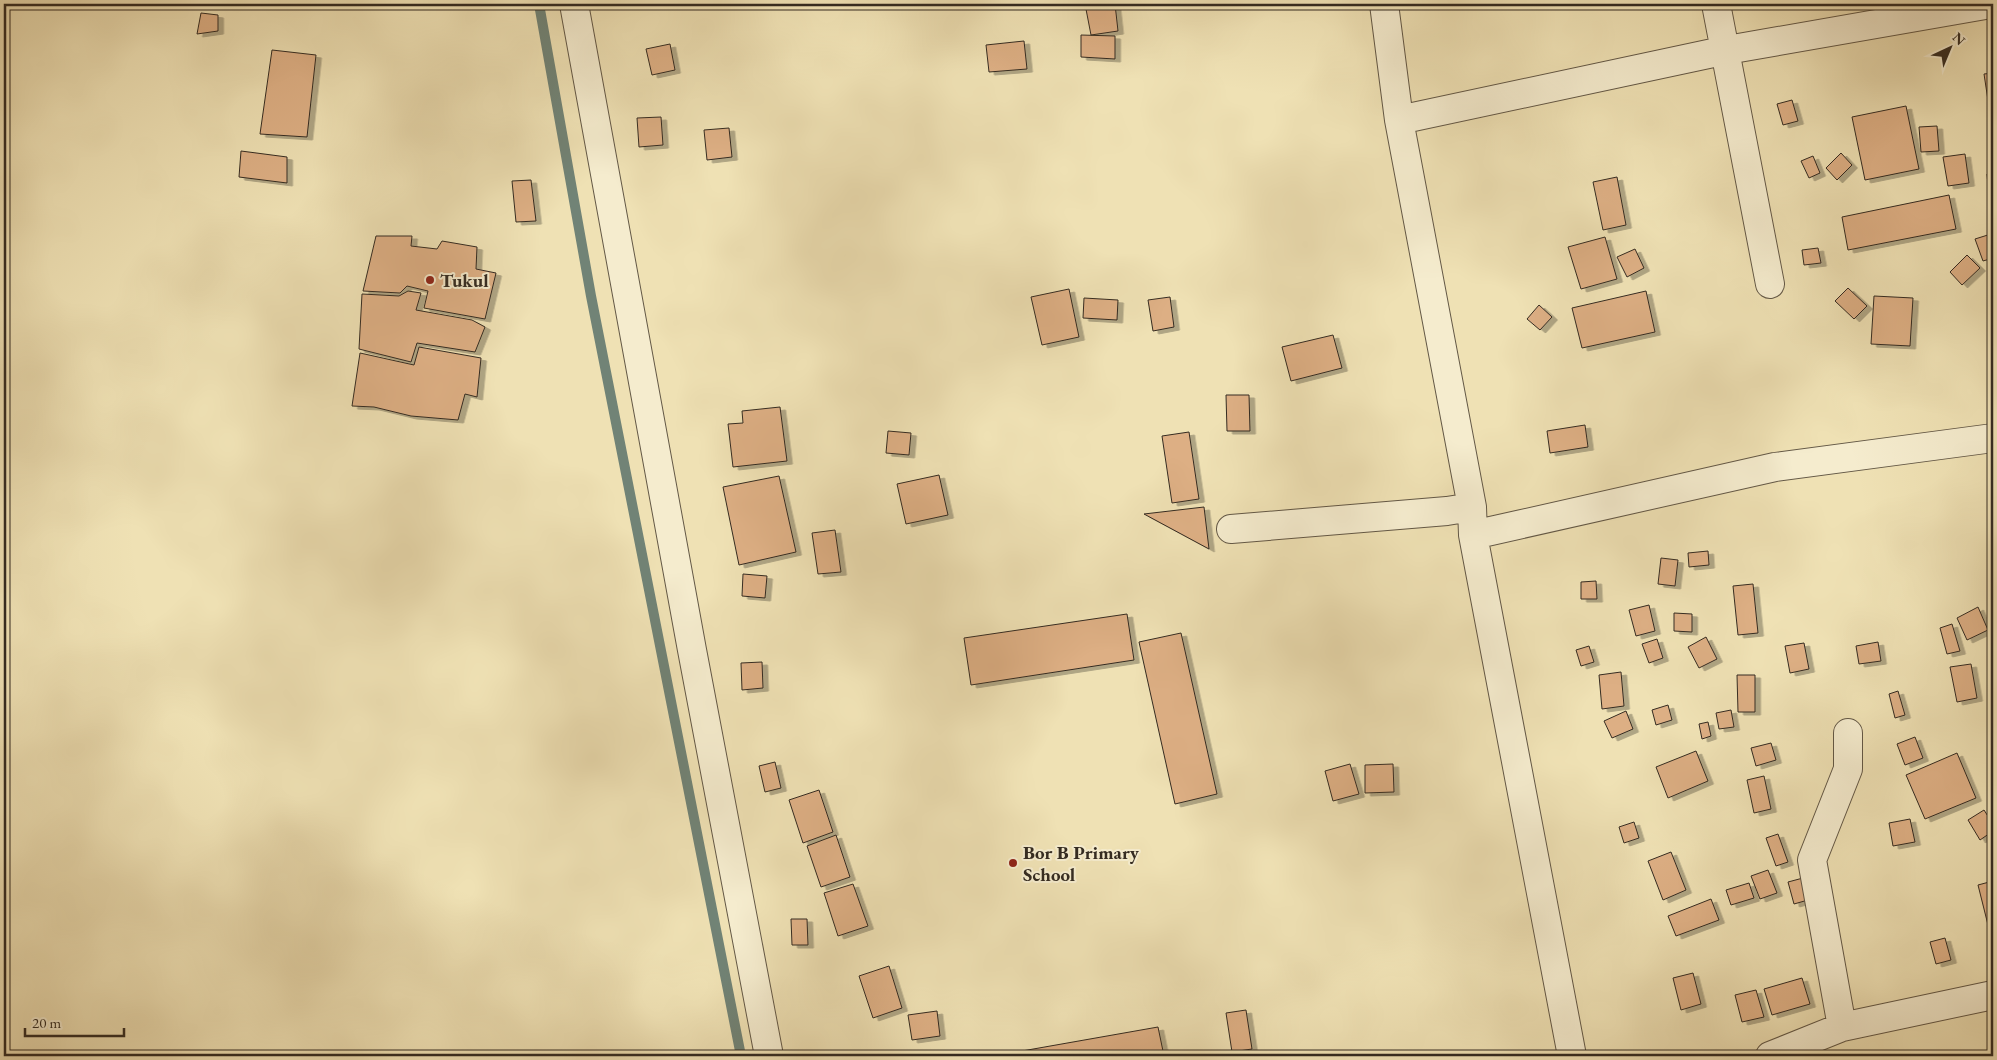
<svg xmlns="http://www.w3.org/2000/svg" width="1997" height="1060" viewBox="0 0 1997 1060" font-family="'EB Garamond',serif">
<defs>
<filter id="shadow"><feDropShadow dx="5.5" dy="3" stdDeviation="0" flood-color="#0004"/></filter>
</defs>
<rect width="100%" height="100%" fill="#efe1b4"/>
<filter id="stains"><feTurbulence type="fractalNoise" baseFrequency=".004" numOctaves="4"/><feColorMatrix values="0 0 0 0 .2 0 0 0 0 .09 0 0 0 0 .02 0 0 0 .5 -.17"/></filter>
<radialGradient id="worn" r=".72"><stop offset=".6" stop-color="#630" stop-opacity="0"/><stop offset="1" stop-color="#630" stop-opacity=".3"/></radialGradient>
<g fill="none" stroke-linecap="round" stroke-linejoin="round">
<path stroke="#718376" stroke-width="10" d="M539,4L591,296L741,1056"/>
</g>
<path fill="#ddaf84" stroke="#342b21" filter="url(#shadow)" d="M1085,4H1115L1118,31L1091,35Z
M201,13L218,15V31L197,34Z
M1081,35L1115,36V59L1081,57Z
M1024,41L1027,69L989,72L986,45Z
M670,44L675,70L652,75L646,49Z
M272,50L316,55L307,137L260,134Z
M1993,73V107H1989L1984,74Z
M1792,100L1798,121L1783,125L1777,104Z
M1906,106L1919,169L1865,180L1852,117Z
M661,117L663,145L639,147L637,118Z
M1937,126L1939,151L1921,152L1919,127Z
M729,128L732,157L707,160L704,130Z
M241,151L287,157V183L239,177Z
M1841,153L1852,165L1837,180L1826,168Z
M1965,154L1969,183L1948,186L1943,157Z
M1813,156L1820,173L1809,178L1801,161Z
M1987,174H1993V196H1989Z
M1617,177L1626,225L1603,230L1593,182Z
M531,180L536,221L516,222L512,181Z
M1949,195L1956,229L1848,250L1842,217Z
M1991,234L1993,243V258L1983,261L1975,239Z
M376,236H412L411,246L437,249L442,241L477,247L476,269L496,273L485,319L424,308L428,291L407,286L400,293L363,291Z
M1605,237L1617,279L1581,289L1568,247Z
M1818,248L1821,263L1804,265L1802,250Z
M1635,249L1644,268L1627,277L1617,257Z
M1967,255L1980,268L1962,285L1950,272Z
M1848,288L1867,306L1854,319L1835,301Z
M1069,289L1079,337L1042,345L1031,297Z
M408,291L421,293L416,310L472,320L485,327L475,352L417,343L411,362L359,349L362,294L399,296Z
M1646,291L1655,332L1582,348L1572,308Z
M1874,296L1913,298L1910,346L1871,344Z
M1170,297L1174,327L1153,331L1148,300Z
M1084,298L1118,300L1117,320L1083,318Z
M1539,305L1552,317L1540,330L1527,319Z
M1333,335L1342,368L1291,381L1282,347Z
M419,347L481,358L477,397L465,394L458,420L411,416L374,407L352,406L360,353L414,365Z
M1226,395H1249L1250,431H1227Z
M780,407L787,461L733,467L728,424L743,423L742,411Z
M1585,425L1588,447L1550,453L1547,431Z
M888,431L911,433L909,455L886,453Z
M1189,432L1199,499L1172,503L1162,436Z
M939,475L948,515L906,524L897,484Z
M779,476L796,552L739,565L723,487Z
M1204,507L1209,549L1144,514Z
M835,530L841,572L818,574L812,533Z
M1708,551L1709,565L1689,567L1688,553Z
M1661,558L1678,560L1675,586L1658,584Z
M743,574L767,576L765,598L742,596Z
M1596,581L1597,599H1581V582Z
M1753,584L1758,633L1738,635L1733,586Z
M1649,605L1655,631L1636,636L1629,610Z
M1978,607L1988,630L1967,640L1957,618Z
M1674,613L1692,614V632L1674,631Z
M1127,614L1134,660L971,685L964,638Z
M1952,624L1960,651L1947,654L1940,628Z
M1181,633L1217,794L1175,804L1139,642Z
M1706,637L1717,659L1699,668L1688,647Z
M1657,639L1663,658L1649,663L1642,644Z
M1878,642L1881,661L1859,664L1856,646Z
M1804,643L1809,669L1790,673L1785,646Z
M1589,646L1594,662L1581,666L1576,650Z
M762,662L763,688L742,690L741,663Z
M1971,664L1977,698L1957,702L1950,667Z
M1621,672L1624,706L1602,709L1599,675Z
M1737,675H1755V712H1738Z
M1898,691L1905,715L1895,718L1889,694Z
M1668,705L1672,720L1656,725L1652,710Z
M1731,710L1734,727L1719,729L1716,713Z
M1626,711L1633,729L1612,738L1604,721Z
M1708,722L1711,736L1702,739L1699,724Z
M1915,737L1923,758L1905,765L1897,744Z
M1771,743L1776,760L1756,766L1751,748Z
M1696,751L1708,781L1668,798L1656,767Z
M1957,753L1976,798L1925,819L1906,775Z
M775,762L781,788L765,792L759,766Z
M1350,764L1359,794L1333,801L1325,771Z
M1393,764L1394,792L1365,793V765Z
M1764,776L1771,809L1754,813L1747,780Z
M819,790L833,832L803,843L789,800Z
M1984,810L1993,824V831L1980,840L1968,820Z
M1910,819L1915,842L1893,846L1889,823Z
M1634,822L1639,838L1624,843L1619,827Z
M1778,834L1788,862L1776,866L1766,838Z
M836,835L850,877L821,887L807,846Z
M1671,852L1686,890L1663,900L1648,861Z
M1768,870L1777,893L1760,899L1751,876Z
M1803,878L1808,900L1794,904L1788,882Z
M1993,881V923L1988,925L1978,885Z
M1749,883L1754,898L1731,905L1726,890Z
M853,884L868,926L838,936L824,893Z
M1711,899L1719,920L1676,936L1668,916Z
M791,919H807L808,945H792Z
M1945,938L1951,960L1936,964L1930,942Z
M889,966L902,1008L873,1018L859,976Z
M1693,973L1701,1004L1681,1010L1673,978Z
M1802,978L1810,1004L1772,1015L1764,989Z
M1756,990L1764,1017L1742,1022L1735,995Z
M1246,1010L1252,1049L1232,1052L1226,1013Z
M937,1011L940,1036L912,1040L908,1015Z
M1158,1027L1164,1056H1023L1022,1051Z"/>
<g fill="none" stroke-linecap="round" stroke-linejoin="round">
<defs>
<path id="minor" d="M574,4L692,650L769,1056
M1384,4L1399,120L1472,507L1473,535L1572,1056
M1716,4L1770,284
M1399,120L1727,50L1991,4
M1231,529L1447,511L1472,507
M1473,535L1775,467L1993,438
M1842,1027L1812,860L1848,769V733
M1770,1056L1842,1027L1993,995"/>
</defs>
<use href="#minor" stroke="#635846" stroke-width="30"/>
<use href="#minor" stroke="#f5ecce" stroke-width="28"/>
</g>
<g fill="#8f2418" stroke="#f5ecce" stroke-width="2">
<circle cx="430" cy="280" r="5"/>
<circle cx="1013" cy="863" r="5"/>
</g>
<g text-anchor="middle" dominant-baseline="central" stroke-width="4" stroke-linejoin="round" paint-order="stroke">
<g font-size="19" font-weight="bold" fill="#342b21" stroke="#f5ecce" text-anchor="start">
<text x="440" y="280">Tukul</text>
<text x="1023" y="852">Bor B Primary<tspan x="1023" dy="22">School</tspan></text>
</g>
</g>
<rect width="1997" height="1060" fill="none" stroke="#efe1b4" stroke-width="20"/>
<rect x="5" y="5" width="1987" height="1050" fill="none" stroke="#342b21" stroke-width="2.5"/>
<rect x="10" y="10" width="1977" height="1040" fill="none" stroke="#342b21"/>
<g transform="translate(1950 48) rotate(44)" stroke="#f5ecce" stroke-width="4" paint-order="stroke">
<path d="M0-4L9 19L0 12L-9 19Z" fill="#342b21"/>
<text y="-8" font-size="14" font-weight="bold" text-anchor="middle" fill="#342b21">N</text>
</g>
<path d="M25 1028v8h99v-8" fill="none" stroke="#342b21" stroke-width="2.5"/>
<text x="32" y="1028" font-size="15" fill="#342b21" stroke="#f5ecce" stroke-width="4" paint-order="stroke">20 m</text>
<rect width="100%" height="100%" filter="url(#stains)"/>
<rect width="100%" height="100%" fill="url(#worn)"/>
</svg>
